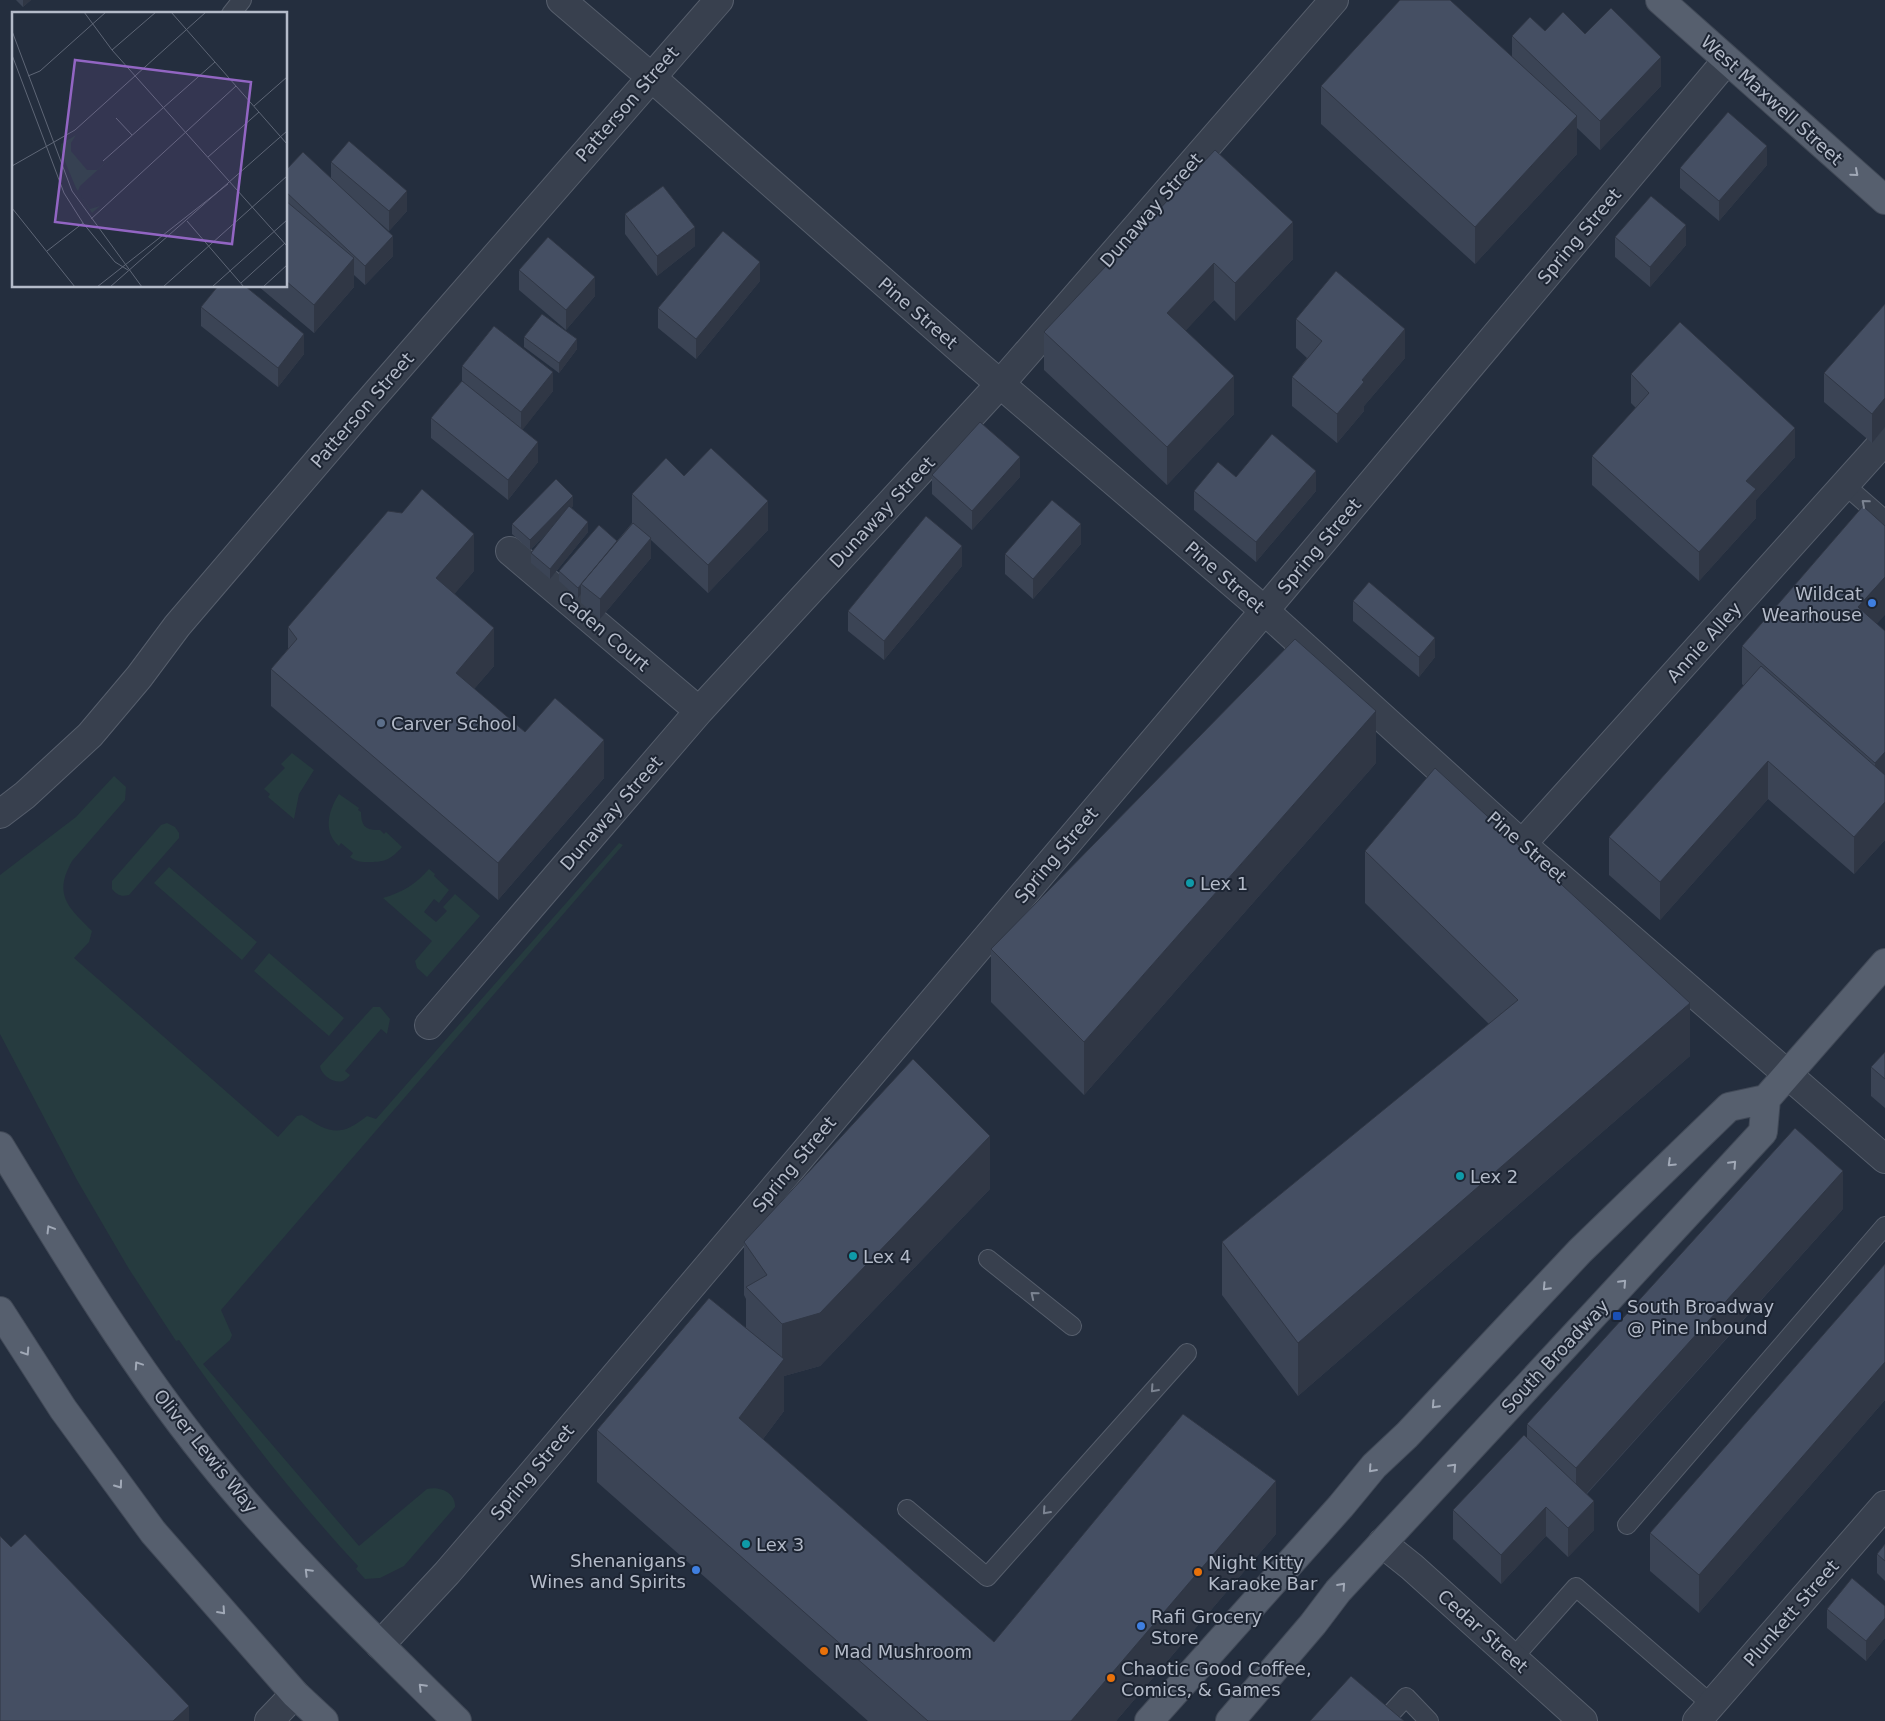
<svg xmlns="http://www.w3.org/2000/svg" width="1885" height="1721" viewBox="0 0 1885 1721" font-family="'DejaVu Sans',sans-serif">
<rect width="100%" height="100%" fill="#242e3e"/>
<path fill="#263b3f" d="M292,753L314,770L299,794L294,819L268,797L270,794L264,789L285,768L281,764Z
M114,776L126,787L125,800L72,861C53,895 68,907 92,931L89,942L74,958L278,1137L297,1116L302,1115C329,1133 340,1138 367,1116L376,1119L619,843L623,845L221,1310L232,1335L230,1340L203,1364L359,1546L427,1489C440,1486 456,1493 455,1507L404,1566L380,1578L365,1579L356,1569L358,1566C292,1495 234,1419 179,1340L176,1341L129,1269L77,1180L0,1034V875L76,817Z
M339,794L359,808L358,810L361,812C361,826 366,831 380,830L384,834L386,832L402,847C391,859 386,862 370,862C361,862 357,862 350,857L353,853L341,843L339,846C322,832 329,809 339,794Z
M167,823L175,827L179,833V838L129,895C121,897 117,895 112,889V881L161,825Z
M169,867L257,942L242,960L154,883Z
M429,869L435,874L434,876L449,890L439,903L434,899L424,912L436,922L447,911L443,907L455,894L480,916L427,977L417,968L415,961L432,941L383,898C403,892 416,884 429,869Z
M269,953L344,1018L329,1036L254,971Z
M373,1007H380L390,1019L387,1034L381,1029L345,1071L350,1075C349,1077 345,1080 343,1081C334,1084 321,1075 320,1066Z"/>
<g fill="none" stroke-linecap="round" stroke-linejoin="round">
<defs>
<path id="lane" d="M231,14L242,0
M1845,485L1885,520
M988,1259L1072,1326
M907,1509L987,1577L1187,1353
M1627,1525L1885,1226
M1513,1658L1576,1587L1711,1704
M1384,1721L1406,1697L1429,1721"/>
<path id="street" d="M561,0L651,77L971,359L1264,610L1522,844L1885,1159
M510,551L699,711
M0,814L25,795L90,735L139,677L177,626L359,413L719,0
M1522,844L1885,440
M429,1025L699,711L1001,383L1334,0
M1382,1543L1412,1567L1583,1721
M380,1645L447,1573L503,1508L1281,591L1727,60
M269,1721L295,1694
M1697,1721L1885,1505"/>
<path id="primary" d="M1660,0L1885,200
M0,1146C65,1253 129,1360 207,1457C283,1552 371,1636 457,1721
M0,1311L63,1409L153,1532L295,1694L324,1721
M1149,1721L1341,1506L1374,1466L1407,1435L1580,1251L1729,1107L1766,1099
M1230,1721L1313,1624L1338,1591L1763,1132L1766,1099L1885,963"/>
</defs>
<use href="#lane" stroke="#565e6c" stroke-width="20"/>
<use href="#street" stroke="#565e6c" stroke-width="30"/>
<use href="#primary" stroke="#414957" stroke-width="30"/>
<use href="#lane" stroke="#38404e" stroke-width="18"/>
<use href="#street" stroke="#38404e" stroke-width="28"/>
<use href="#primary" stroke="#565f6e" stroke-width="28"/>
</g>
<path fill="#3b4455" d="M16,0H31L23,7Z
M1545,31L1585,34L1661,86L1600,150L1577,128V154L1475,264L1321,124V86L1512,56V36Z
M1215,150L1293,259L1235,321L1214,300L1185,331L1234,414L1167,485L1044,370V332Z
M331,162L407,211L389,231L365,210L393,256L365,285L354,275V287L314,333L258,286H286V170L331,179Z
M1767,165L1719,221L1680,188V168Z
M625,214L695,246L657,276L625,234Z
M1615,237L1686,245L1650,287L1615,257Z
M519,270L595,296L566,330L519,290Z
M760,281L696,359L658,328V308Z
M1885,304V427L1872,443L1824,402V373Z
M201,307L304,354L278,387L201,326Z
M1296,319L1405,358L1364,406V411L1337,443L1292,406V377L1307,358L1296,348Z
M524,337L577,349L559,373L524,347Z
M462,366L553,391L522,430L538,462L508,500L431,438V418L462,381Z
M1631,374L1795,457L1756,500V518L1699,581L1592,485V456L1636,408L1631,403Z
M932,475L1020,477L972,530L932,494Z
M684,476L768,530L708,593L651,540V558L600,619L581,603V594L578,598L559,581V571L617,541L632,523V494Z
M1194,491H1316L1256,562L1194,510Z
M573,506L571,508L588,532L550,579L531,563V553L550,530L530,550L512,534V524Z
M1081,544L1033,599L1005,574V554Z
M962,566L884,660L848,631V611Z
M474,571L454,594L494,666L474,689L525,732L604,778L498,900L271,706V669L288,649V627Z
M1353,601L1435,657L1419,677L1353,621Z
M1877,624L1885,631V840L1854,874L1768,799L1660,920L1609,875V837L1744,686L1742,684V646Z
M1376,763L1084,1095L991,1002V949Z
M1365,851L1690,1056L1298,1396L1222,1295V1242L1489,1024L1365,903Z
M1885,1052V1108L1871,1096V1067Z
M990,1189L820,1366L784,1376V1411L763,1439L994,1642L1276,1534L1116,1721H868L597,1482V1430L746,1328V1299L744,1295V1242Z
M1843,1209L1587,1494L1594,1530L1568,1557L1546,1536L1501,1584L1453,1539V1510L1527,1438V1424Z
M1885,1264V1400L1699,1613L1650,1571V1533Z
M1885,1544V1581L1877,1573V1554Z
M1885,1606V1638L1866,1661L1827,1628V1609Z"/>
<path fill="#303745" d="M23,0H31L23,7Z
M1661,57V86L1600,150V121Z
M1577,116V154L1475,264V227Z
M1767,146V165L1719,221V201Z
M407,191V211L389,231V211Z
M1293,222V259L1235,321V283Z
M1686,225V245L1650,287V267Z
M695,227V246L657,276V256Z
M393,236V256L365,285V266Z
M354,258V287L314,333V305Z
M760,262V281L696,359V339Z
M1214,263V300L1167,351V313Z
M595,277V296L566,330V310Z
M1405,329V358L1364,406V411L1337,443V414L1362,380Z
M304,334V354L278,387V368Z
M577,339V349L559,373V363Z
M553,372V391L521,432V412Z
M1234,376V414L1167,485V447Z
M1885,398V427L1872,443V414Z
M1795,428V457L1756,500V518L1699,581V552L1746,481Z
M538,442V462L508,500V480Z
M1020,457V477L972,530V511Z
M1316,471V491L1256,562V542Z
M573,496V506L530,550V540Z
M768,501V530L708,593V565Z
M588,522V532L550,579V569Z
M1081,524V544L1033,599V579Z
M474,534V571L436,616V578Z
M651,538V558L600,619V599Z
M962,546V566L884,660V641Z
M1885,577V615L1858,645V607Z
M581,584V594L578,598V588Z
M494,628V666L456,710V673Z
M1435,638V657L1419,677V657Z
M1376,711V763L1084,1095V1042Z
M604,740V778L498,900V863Z
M1885,752V789L1875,800V763Z
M1768,761V799L1660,920V882Z
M1885,802V840L1854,874V837Z
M1690,1003V1056L1298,1396V1343Z
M990,1136V1189L820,1366L784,1376V1411L739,1471V1418L782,1360V1324Z
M1843,1171V1209L1576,1505V1468Z
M1885,1362V1400L1699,1613V1575Z
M1276,1481V1534L1116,1721H1071Z
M1594,1501V1530L1568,1557V1528Z
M1546,1507V1536L1501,1584V1555Z
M1885,1618V1638L1866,1661V1641Z
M189,1706V1721H173Z"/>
<path fill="#454f63" stroke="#303745" d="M1400,0H1450L1577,116L1475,227L1321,86Z
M1611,8L1661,57L1600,121L1512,36L1530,17L1545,31L1563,12L1585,34Z
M1728,112L1767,146L1719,201L1680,168Z
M349,141L407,191L389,211L331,162Z
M1215,150L1293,222L1235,283L1214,263L1167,313L1234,376L1167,447L1044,332Z
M303,152L393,236L365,266L286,192V170Z
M663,186L695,227L657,256L625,214Z
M1651,196L1686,225L1650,267L1615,237Z
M286,201L354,258L314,305L286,281Z
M723,231L760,262L696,339L658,308Z
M548,237L595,277L566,310L519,270Z
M1336,271L1405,329L1362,380L1364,382L1337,414L1292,377L1322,341L1296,319Z
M218,286H245L304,334L278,368L201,307Z
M1885,304V398L1872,414L1824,373Z
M542,314L577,339L559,363L524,337Z
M1680,322L1795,428L1746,481L1756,489L1699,552L1592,456L1649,393L1631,374Z
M494,326L553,372L521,412L462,366Z
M462,381L538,442L508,480L431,418Z
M980,422L1020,457L972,511L932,475Z
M1272,434L1316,471L1256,542L1194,491L1218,462L1236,477Z
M711,448L768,501L708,565L632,494L666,458L684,476Z
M556,479L573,496L530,540L512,524Z
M422,489L474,534L436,578L494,628L456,673L525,732L555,698L604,740L498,863L271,669L297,639L288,627L388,511L402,513Z
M1052,500L1081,524L1033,579L1005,554Z
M569,506L588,522L550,569L531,553Z
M1863,506L1885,526V577L1858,607L1885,631V752L1875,763L1742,646Z
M926,516L962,546L884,641L848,611Z
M633,523L651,538L600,599L581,584Z
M599,525L617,541L578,588L559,571Z
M1369,582L1435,638L1419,657L1353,601Z
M1295,639L1376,711L1084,1042L991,949Z
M1761,666L1885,775V802L1854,837L1768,761L1660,882L1609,837Z
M1435,768L1690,1003L1298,1343L1222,1242L1518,1000L1365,851Z
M1885,1052V1079L1871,1067Z
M913,1059L990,1136L820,1313L782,1324L746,1287L767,1275L744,1242Z
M1795,1128L1843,1171L1576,1468L1527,1424Z
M1885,1264V1362L1699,1575L1650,1533Z
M709,1298L784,1359L739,1418L994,1642L1183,1414L1276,1481L1071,1721H928L597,1430Z
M1524,1435L1594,1501L1568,1528L1546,1507L1501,1555L1453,1510Z
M25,1534L189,1706L173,1721H0V1536L11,1547Z
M1885,1544V1561L1877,1554Z
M1852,1578L1885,1606V1618L1866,1641L1827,1609Z
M1351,1676L1404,1721H1310Z"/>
<defs><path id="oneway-chevron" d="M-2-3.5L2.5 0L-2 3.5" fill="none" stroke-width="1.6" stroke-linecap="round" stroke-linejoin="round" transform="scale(1.25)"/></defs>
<g stroke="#a1a9b7">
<use href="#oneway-chevron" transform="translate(1855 173) rotate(41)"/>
<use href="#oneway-chevron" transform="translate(1671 1163) rotate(136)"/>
<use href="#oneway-chevron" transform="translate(1733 1164) rotate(-47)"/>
<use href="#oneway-chevron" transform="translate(50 1229) rotate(-121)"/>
<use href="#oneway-chevron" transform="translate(1623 1283) rotate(-47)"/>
<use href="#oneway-chevron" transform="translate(1546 1287) rotate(133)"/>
<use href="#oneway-chevron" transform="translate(26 1352) rotate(57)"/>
<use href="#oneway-chevron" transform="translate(138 1365) rotate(-124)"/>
<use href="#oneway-chevron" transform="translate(1435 1405) rotate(133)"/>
<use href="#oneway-chevron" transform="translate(1453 1467) rotate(-47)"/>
<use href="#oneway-chevron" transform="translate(1372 1469) rotate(132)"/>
<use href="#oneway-chevron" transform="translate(119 1485) rotate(54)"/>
<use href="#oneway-chevron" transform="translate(308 1572) rotate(-135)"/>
<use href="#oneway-chevron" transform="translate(1342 1586) rotate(-48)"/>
<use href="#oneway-chevron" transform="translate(222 1611) rotate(48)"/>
<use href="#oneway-chevron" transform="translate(422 1687) rotate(-135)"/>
</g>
<g stroke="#7c8492">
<use href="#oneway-chevron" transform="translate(1865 503) rotate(-139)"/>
<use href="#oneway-chevron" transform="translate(1034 1295) rotate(-141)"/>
<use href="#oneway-chevron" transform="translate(1154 1389) rotate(132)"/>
<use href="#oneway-chevron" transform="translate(1046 1511) rotate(132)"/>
</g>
<g fill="#3f7fe0" stroke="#1d2533" stroke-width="2">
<circle cx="1872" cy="603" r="5"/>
<circle cx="696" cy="1570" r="5"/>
<circle cx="1141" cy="1626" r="5"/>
</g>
<circle fill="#5c6f8a" stroke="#1d2533" stroke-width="2" cx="381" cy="723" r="5"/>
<g fill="#0f9aa8" stroke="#1d2533" stroke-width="2">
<circle cx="1190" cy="883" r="5"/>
<circle cx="1460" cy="1176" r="5"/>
<circle cx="853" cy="1256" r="5"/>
<circle cx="746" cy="1544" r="5"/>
</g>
<rect fill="#1a4fb4" stroke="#1d2533" stroke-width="2" x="1612" y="1311" width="10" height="10" rx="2.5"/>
<g fill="#e8710a" stroke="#1d2533" stroke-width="2">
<circle cx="1198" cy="1572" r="5"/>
<circle cx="824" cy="1651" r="5"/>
<circle cx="1111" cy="1678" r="5"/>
</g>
<g text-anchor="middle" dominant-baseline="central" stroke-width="4" stroke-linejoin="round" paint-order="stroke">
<g font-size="18" fill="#b4bbc9" stroke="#1d2533">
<text transform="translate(1772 100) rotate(42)">West Maxwell Street</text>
<text transform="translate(627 104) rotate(-49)">Patterson Street</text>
<text transform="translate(1151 210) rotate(-49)">Dunaway Street</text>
<text transform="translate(1579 236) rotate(-50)">Spring Street</text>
<text transform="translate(918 313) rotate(41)">Pine Street</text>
<text transform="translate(362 410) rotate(-49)">Patterson Street</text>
<text transform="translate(882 512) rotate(-47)">Dunaway Street</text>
<text transform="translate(1319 546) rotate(-50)">Spring Street</text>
<text transform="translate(1225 577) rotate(41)">Pine Street</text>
<text transform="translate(604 631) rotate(40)">Caden Court</text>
<text transform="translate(1704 642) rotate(-48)">Annie Alley</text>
<text transform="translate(611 813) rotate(-49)">Dunaway Street</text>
<text transform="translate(1527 847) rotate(41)">Pine Street</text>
<text transform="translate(1056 855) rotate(-50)">Spring Street</text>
<text transform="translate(794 1164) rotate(-50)">Spring Street</text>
<text transform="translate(1555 1356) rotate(-47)">South Broadway</text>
<text transform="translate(206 1451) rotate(51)">Oliver Lewis Way</text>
<text transform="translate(532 1472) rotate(-50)">Spring Street</text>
<text transform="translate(1791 1613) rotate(-49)">Plunkett Street</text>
<text transform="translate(1483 1631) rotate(42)">Cedar Street</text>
</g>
<g font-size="18" fill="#b4bbc9" stroke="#1d2533" text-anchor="start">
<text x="1862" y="593" text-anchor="end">Wildcat<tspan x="1862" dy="21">Wearhouse</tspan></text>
<text x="391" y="723">Carver School</text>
<text x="1200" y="883">Lex 1</text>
<text x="1470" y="1176">Lex 2</text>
<text x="863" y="1256">Lex 4</text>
<text x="1627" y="1306">South Broadway<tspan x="1627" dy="21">@ Pine Inbound</tspan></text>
<text x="756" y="1544">Lex 3</text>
<text x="686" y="1560" text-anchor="end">Shenanigans<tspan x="686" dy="21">Wines and Spirits</tspan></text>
<text x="1208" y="1562">Night Kitty<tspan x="1208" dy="21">Karaoke Bar</tspan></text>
<text x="1151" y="1616">Rafi Grocery<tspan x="1151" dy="21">Store</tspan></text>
<text x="834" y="1651">Mad Mushroom</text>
<text x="1121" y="1668">Chaotic Good Coffee,<tspan x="1121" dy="21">Comics, &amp; Games</tspan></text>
</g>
</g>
<g transform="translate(12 12)">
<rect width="275" height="275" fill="#242e3e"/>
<path d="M64,123L59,131V139L75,158H85L111,135L68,174L66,179L78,197L88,194L80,201L64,176L48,138L49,132Z" fill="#263b3f"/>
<path fill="none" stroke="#5e6676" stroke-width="1" d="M72,0L100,38L275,234M159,0L275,132M0,19L60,179L130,275M100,38L144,0M0,43L52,181L71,211L103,250L116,258M16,64L28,59L94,0M242,94L275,65M104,106L120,123M196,145L247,100M91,149L203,50M0,154L63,118L194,0M0,196L63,275M79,207L224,74M175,209L232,275M35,239L71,211M229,271L273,231M85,275L216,172M98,275L275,119M151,275L275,164M200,275L275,208M251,275L275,253"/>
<path fill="#9265c3" fill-opacity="0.15" stroke="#9265c3" stroke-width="2.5" d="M63,48L239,70L220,232L43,210Z"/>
<rect width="275" height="275" fill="none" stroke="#b4bbc9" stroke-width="2.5"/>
</g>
</svg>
